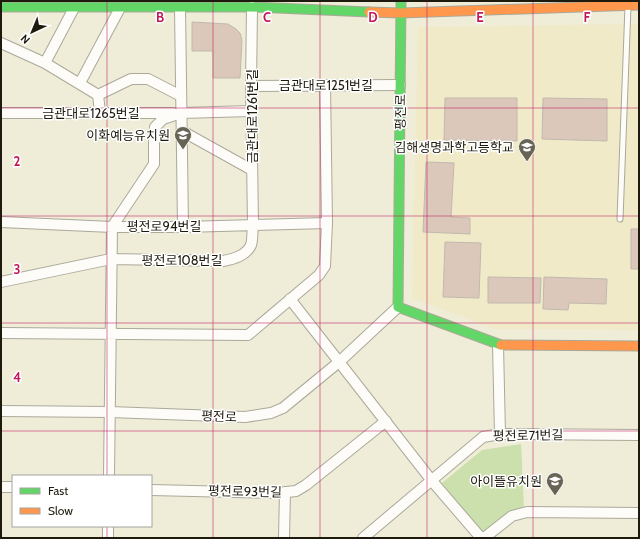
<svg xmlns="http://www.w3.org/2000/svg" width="640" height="539" viewBox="0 0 640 539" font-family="Cabin,'Noto Sans KR',sans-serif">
<rect width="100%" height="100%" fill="#efecd8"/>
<path fill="#f0eac9" d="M639,24V330L495,329L412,298L418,27Z"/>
<path fill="#cbe0ad" d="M521,444L524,508L483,536L442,483L482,450Z"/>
<path fill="#dbc8ba" stroke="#c1b9ae" d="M192,22L228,24L236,29L240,33L242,40L240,78H213V51H192Z
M445,98H517V141L444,140Z
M543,98L607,99V141L542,139Z
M426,162L454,163L451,217L470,218V234L423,232Z
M631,229H639V269H631Z
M445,242L481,243L479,298L443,297Z
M488,277L541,278L540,303H488Z
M544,277L607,279L606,304L569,303L568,310L543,309Z"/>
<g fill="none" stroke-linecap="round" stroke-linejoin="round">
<defs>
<path id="lane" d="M620,219L628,6"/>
<path id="street" d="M180,8L183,227
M1,43L45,63L98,95L100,112
M45,63L74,8
M80,83L120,8
M251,86L400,85
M98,95L131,79H148L181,96
M1,113H173
M182,131L252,170
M1,222L112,227H183L327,223
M1,282L111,259L223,261C233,259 246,256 251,245C253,239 252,231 253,225L251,86L252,7
M290,299L432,481L481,538
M1,333L248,335L319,275L325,266L327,223L325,85
M498,345L500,434
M1,411L110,412L245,417L271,413L283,408L339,362L398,307
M109,476L112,227L154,164V144L155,127L163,119L181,113L251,111
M1,487H13
M151,490L278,493L296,491L306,485L386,421
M108,538V526
M284,538L285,492
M363,538L483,437L500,434L639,435
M484,538L512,516L527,512L639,513"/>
<path id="fast" d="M401,1L398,307L501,345
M1,7H252L369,12"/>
<path id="slow" d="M369,12L401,13L639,5
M501,345L639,346"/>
</defs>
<use href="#lane" stroke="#aba999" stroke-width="7"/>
<use href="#street" stroke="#aba999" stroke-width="12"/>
<use href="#fast" stroke="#aba999" stroke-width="11"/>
<use href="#slow" stroke="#aba999" stroke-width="11"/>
<use href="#lane" stroke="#fdfcf9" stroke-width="5"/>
<use href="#street" stroke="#fdfcf9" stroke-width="10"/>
<use href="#fast" stroke="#63d668" stroke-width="9"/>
<use href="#slow" stroke="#ff974d" stroke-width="9"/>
</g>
<path fill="none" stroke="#c2185b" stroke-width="1" stroke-opacity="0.55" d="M107,1V476M213,1V538M320,1V538M427,1V538M533,1V538M1,108H639M1,216H639M1,323H639M1,431H639M107,526V538"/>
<defs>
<symbol id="school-pin" viewBox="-11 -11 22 30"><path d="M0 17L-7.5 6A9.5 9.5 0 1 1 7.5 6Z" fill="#676455" stroke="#fff"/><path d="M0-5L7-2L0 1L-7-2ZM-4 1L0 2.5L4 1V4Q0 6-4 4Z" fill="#fff"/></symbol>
</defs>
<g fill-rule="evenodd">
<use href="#school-pin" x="173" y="125" width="20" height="27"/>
<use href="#school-pin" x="517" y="137" width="20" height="27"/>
<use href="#school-pin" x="545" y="471" width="20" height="27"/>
</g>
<g text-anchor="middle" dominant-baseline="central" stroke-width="3" stroke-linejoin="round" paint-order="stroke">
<g font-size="13" fill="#1e1b0e" stroke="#fff">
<text x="326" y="85">금관대로1251번길</text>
<text transform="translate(400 112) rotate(-89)">평전로</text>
<text x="91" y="113">금관대로1265번길</text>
<text transform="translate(252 116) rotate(-90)">금관대로1261번길</text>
<text x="164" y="226">평전로94번길</text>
<text x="182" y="260">평전로108번길</text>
<text transform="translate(219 416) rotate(2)">평전로</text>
<text transform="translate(528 435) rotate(-1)">평전로71번길</text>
<text transform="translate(245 491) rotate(1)">평전로93번길</text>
</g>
<g font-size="13" fill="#1e1b0e" stroke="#fff" text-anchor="end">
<text x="170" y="135">이화예능유치원</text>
<text x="514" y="147">김해생명과학고등학교</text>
<text x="542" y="481">아이뜰유치원</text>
</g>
</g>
<g font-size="13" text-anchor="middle" font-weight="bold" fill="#c2185b" stroke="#fff" stroke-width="3" stroke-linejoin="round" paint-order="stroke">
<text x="160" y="22">B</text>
<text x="267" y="22">C</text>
<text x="373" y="22">D</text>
<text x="480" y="22">E</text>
<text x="587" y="22">F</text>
<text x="17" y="166">2</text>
<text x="17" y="274">3</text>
<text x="17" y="382">4</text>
</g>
<rect width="640" height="539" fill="none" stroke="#1e1b0e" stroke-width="4"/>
<rect x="12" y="475" width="140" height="52" fill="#ffffff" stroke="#a5a49f"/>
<rect x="20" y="488" width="20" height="6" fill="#63d668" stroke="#a5a49f"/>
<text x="48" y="495" font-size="12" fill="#1e1b0e">Fast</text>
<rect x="20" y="508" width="20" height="6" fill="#ff974d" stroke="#a5a49f"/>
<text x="48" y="515" font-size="12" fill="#1e1b0e">Slow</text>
<g transform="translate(32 32) rotate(224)" stroke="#ffffff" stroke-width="3" paint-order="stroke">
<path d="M0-3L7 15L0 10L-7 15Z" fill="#1e1b0e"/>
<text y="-6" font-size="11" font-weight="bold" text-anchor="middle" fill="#1e1b0e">N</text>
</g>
</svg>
